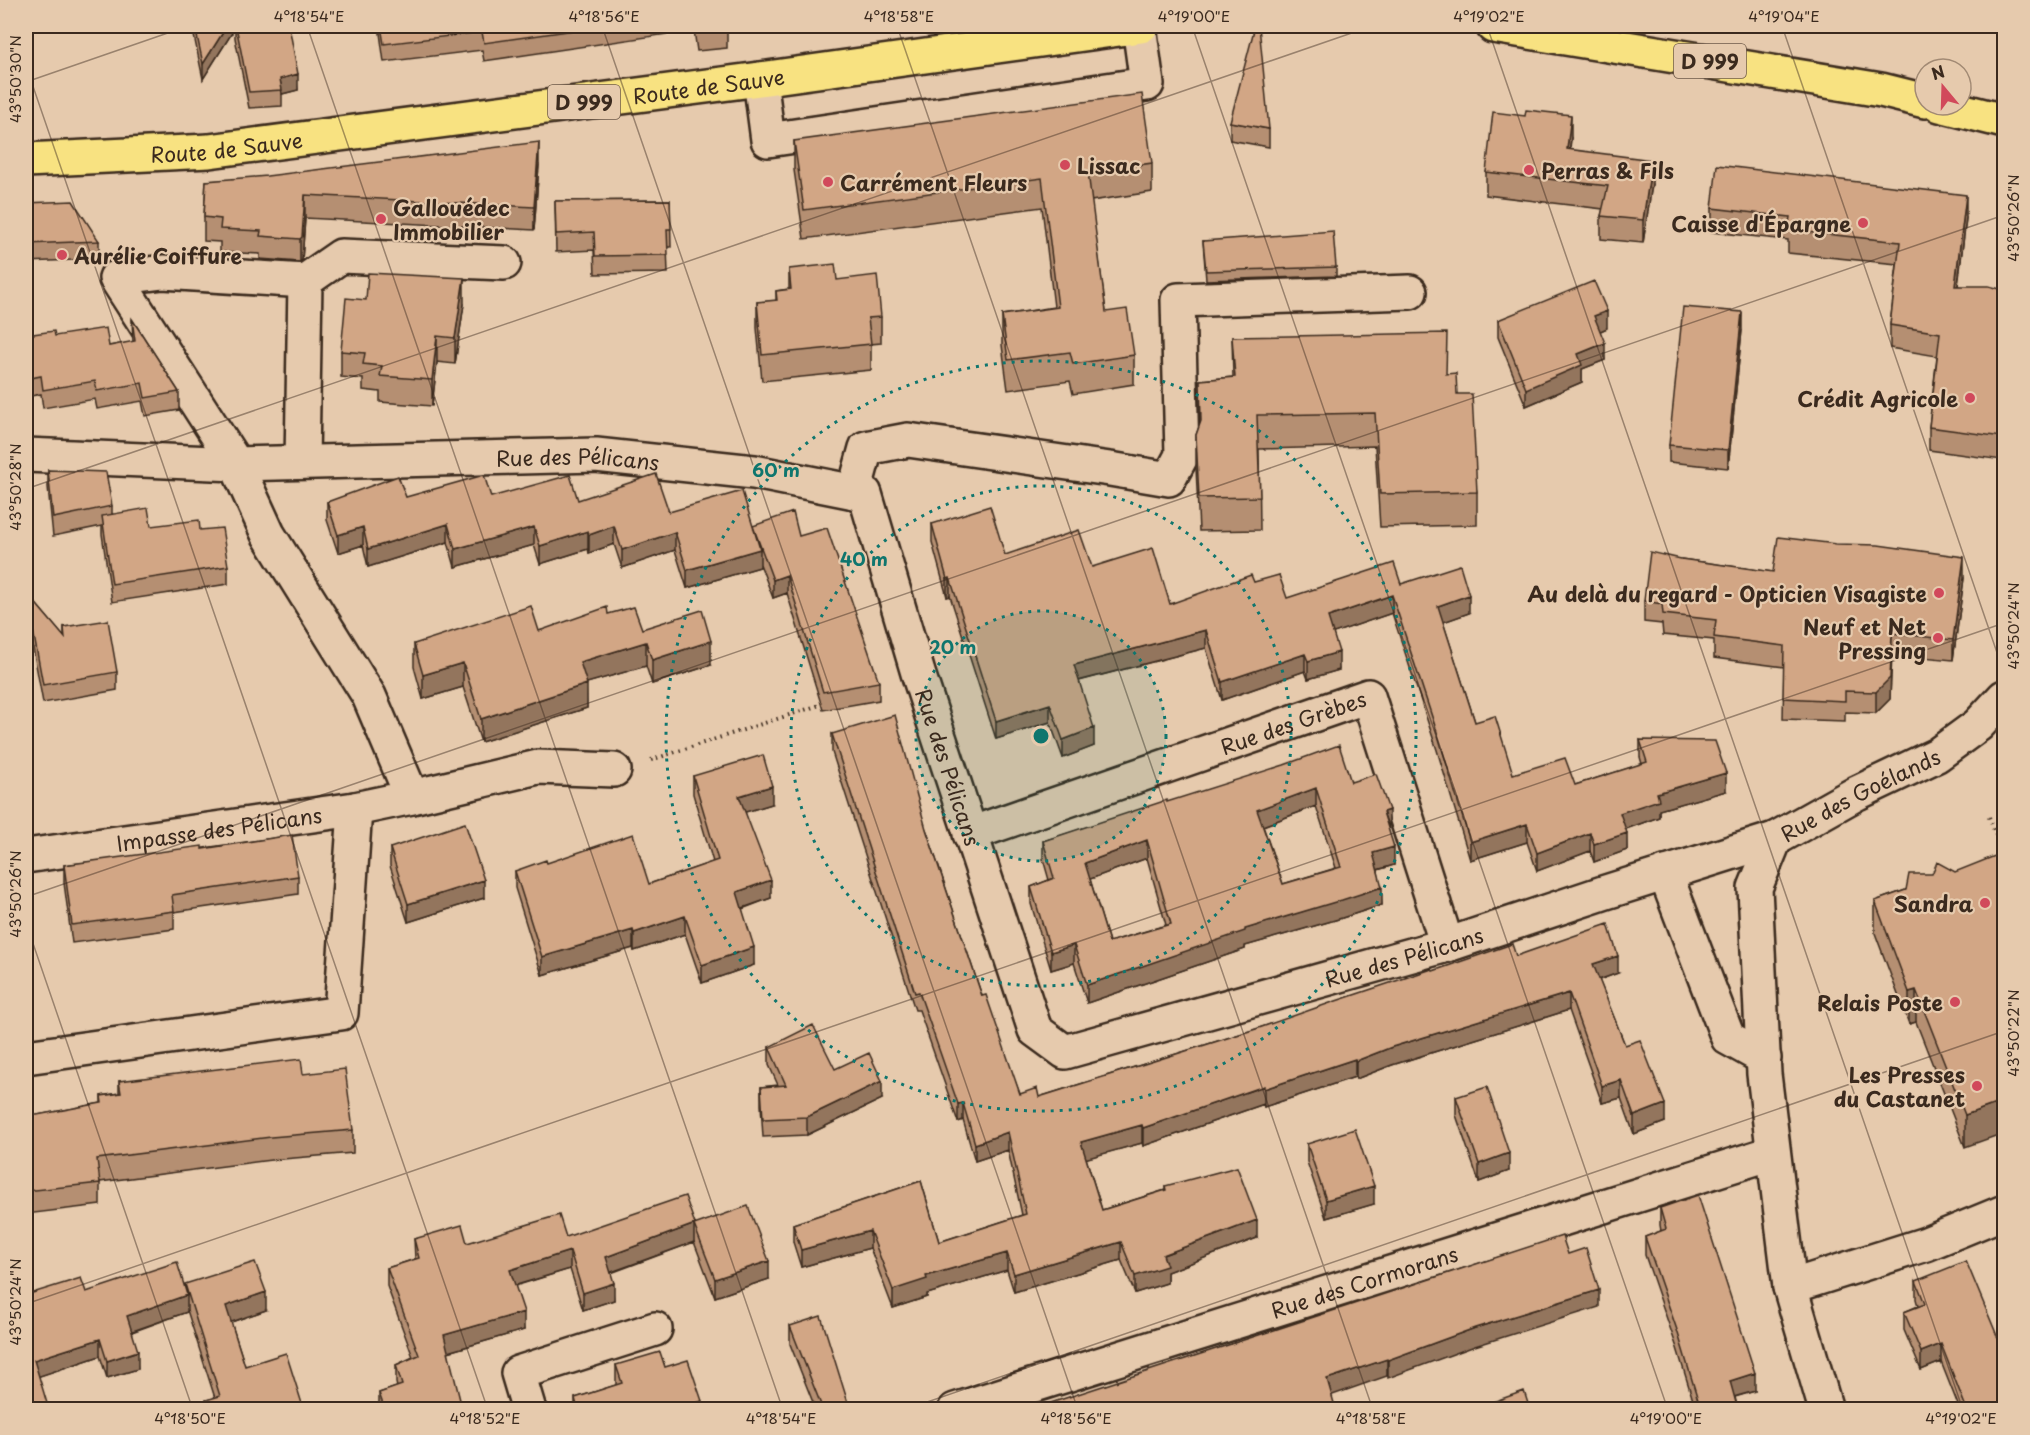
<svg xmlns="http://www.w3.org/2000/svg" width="2030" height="1435" viewBox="0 0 2030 1435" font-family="'Playpen Sans',sans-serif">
<rect width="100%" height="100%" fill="#e6caad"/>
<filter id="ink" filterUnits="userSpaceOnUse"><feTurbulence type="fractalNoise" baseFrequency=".0167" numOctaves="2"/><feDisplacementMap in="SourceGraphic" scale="12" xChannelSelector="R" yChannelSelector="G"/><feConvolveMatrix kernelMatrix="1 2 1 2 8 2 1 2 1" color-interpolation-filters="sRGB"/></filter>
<g filter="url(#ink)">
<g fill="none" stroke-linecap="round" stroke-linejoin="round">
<defs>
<g id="minor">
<path d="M760,79L768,140L1147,84L1139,26"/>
<path d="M504,263L341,256L305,281L163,272L116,278L236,464L268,534L369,696L412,797L538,767L614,770"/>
<path id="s1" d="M26,455L236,464L596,455L754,472L865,494L918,673L1035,1030L1065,1052L1447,945L1606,892L1775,839"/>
<path d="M302,462L305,281"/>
<path d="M854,492L866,448L908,440L1110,469L1169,479L1182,455L1178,300L1410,292"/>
<path id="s2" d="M970,834L1368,696L1447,945"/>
<path id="s3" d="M26,856L355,809L412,797"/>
<path d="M1665,873L1728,1038L1764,1058"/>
<path d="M26,1057L341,1013L355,809"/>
<path d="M1790,1287L1926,1244L2004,1212"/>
<path d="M529,1410L518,1373L655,1329"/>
<path id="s4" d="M955,1410L1772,1153"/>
<path id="s5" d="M1826,1410L1790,1287L1764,1074L1755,888L1775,839L1857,793L1937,755L1978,725L2004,697"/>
</g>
<g id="major">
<path d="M1493,26L1881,90L1925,101"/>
<path d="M1940,105L2004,121"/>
<path id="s6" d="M26,160L209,151L760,79L1141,26"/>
</g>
</defs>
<use href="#minor" stroke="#3b2a1e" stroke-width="38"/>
<use href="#major" stroke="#3b2a1e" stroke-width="38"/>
<path stroke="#3b2a1e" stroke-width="4" stroke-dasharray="1.5 4.5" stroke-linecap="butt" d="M651,760L826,703
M1989,817L2004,856"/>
<use href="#minor" stroke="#e6caad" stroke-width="33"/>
<use href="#major" stroke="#f8e281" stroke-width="33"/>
</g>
<path fill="#b58f72" stroke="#3b2a1e" stroke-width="1.5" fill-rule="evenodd" d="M192,26H289L298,90L282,94V106L249,108L235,38V28L203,79Z
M379,26H727V48L697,51L694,30L484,61L482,50L384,62Z
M1230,122L1269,129V147L1230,140Z
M1571,138L1570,149L1652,184L1643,243L1601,239V216L1603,209L1486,195V172Z
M794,141L1152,163V192L1091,201L1106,312L1134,355V384L1073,394L1070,381L1008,390L1002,345V315L1054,307L1042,207L804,239L794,170Z
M539,165L534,230L305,218L302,260L300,262L260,259V254L220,252V242L204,241V217L206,181Z
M670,200L671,247H667L668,273L595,274L594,250L556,252L555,201Z
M26,203L99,241V259L26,262Z
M1712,208L1966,218L1958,286L2004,292L2002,460L1929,450V427L1937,356L1890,348V325L1897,264L1788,253V240L1712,232Z
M1203,241L1336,267V276L1206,280Z
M789,269L837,280L881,317V343L871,344V370L762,381L757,328V302L776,301V291L789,289Z
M366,300L464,304L455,364L437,362L432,406L380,402V392L363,390V379L341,377V351Z
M132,319L179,392V410L145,416L142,401L97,409L95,399L43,408L41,394L26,397V335L55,336L109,346L133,342Z
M1498,320L1607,328L1600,331L1605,360L1582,369V382L1526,406L1498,337Z
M1742,330L1728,468L1669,462V445Z
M1232,337L1447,374L1457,394L1477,492V525L1380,527L1375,446L1259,449L1260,530L1199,531L1196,468V435L1200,424V380L1233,377Z
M48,470L112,506V514L151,526L200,530L228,566V584L112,602L102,534V526L53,536L48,487Z
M406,497H491L578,500L669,512L753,526L799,536L879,682V700L823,710L787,593L773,598L760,564V567L687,588L675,550L622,568L614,544L589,553L588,549L540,564L534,545L455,567L448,542L368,567L363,545L338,553L327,520V502Z
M932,524L1005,555L1092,567L1170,604L1254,582L1287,598L1401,584L1469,613L1443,622L1475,722L1513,774L1575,785L1642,764L1640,757V740L1726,791L1659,810V817L1626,829L1627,850L1594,862L1590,851L1537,871L1527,842L1470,860L1437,750L1392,613L1333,633L1339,670L1308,679L1305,671L1222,700L1206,648L1079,681L1094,746L1063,758L1050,722L996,739L950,596L947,597L932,542Z
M1681,559L1773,572L1964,578L1953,660L1892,654L1890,699L1876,713L1845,712V721L1783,719L1784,667L1714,658V640L1663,635L1662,624L1644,622V601Z
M26,592L64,637V627L117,672V690L43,703L26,610Z
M608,614L642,629L711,665L652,684L646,666L586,683L587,708L481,742L463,687L423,699L414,667V644L539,631Z
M832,734L926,829L982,996L1020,1094L1039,1097L1256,1029L1433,971L1516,956L1618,973L1599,980L1625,1045L1665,1122L1634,1134L1621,1098L1602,1103L1569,1010L1392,1065L1356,1079L1355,1077L1264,1107V1104L1143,1146L1142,1143L1086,1158L1102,1210L1165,1190V1186L1257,1238L1167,1272V1283L1135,1293L1121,1260L1014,1292L1007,1270L927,1294V1297L893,1308L870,1248L801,1267L793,1242V1224L921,1181L939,1242L1022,1215L1008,1150L975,1161L963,1120L958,1122L919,1010H915L832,752Z
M693,776L772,804L745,812L771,898L742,909L754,965L702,983L685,934L634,951L633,948L542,975L515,888V871L649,884L713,862L693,794Z
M1351,782L1388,828L1394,865L1378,870L1382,905L1342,918L1245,946V949L1087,1003L1074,963L1051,970L1031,904V887L1049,880L1043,859V841L1167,802ZM1316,806L1336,868L1283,884L1263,826ZM1147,858L1166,925L1109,942L1090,879Z
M390,848L484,898L408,922L390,866Z
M202,849L298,876V894L174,912V929L72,943L64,883V865Z
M2002,860L1965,1147L1916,1022L1909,1024L1875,933V901L1955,872Z
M769,1047L835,1069L882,1099L807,1135L763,1137L761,1105V1087L778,1085L769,1065Z
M303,1074L353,1130V1153L271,1160L100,1182V1205L26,1214V1117L101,1103V1096L119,1093V1081Z
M1456,1097L1509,1171L1479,1182L1456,1115Z
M1307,1144L1374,1204L1326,1218L1307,1162Z
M1660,1208L1755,1391L1735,1397L1738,1410H1696L1677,1348L1645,1255V1237L1661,1231L1660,1225Z
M695,1225L769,1279L715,1297L694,1242L611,1273L614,1300L583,1310L570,1269L515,1286L524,1330L448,1352L461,1410H379V1393L397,1387L396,1383V1365L413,1357L387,1286V1268L415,1259L414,1239L467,1243L566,1237Z
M1916,1281L2004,1410H1960L1941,1362L1921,1370L1904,1330V1312L1918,1306L1916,1299Z
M185,1287L266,1310L231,1322L245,1366L304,1410H206V1400L215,1398L187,1310V1312L132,1332L138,1369L107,1378L100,1356L39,1376L26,1410V1295Z
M790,1326L849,1410H816L790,1344Z
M616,1365L665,1367L702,1410H575V1398L616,1385Z"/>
<path fill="#93745d" stroke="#3b2a1e" stroke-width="1.5" d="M227,26H235V28L203,79V64Z
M298,74V90L282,94L280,79Z
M1571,115V138L1567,172V149Z
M539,142V165L534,230V207Z
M1652,160V184L1643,243V220Z
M305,195V218L302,260L300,262V239Z
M1966,195V218L1955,309V286Z
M464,278V304L455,364V338Z
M1607,311V328L1594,334V316Z
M1742,312V330L1728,468V450Z
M437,336V362L432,406V380Z
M1605,343V360L1582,369V382L1526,406V389L1578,354Z
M2004,417V440L2002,460V437Z
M448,524V542L368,567V549Z
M614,526V544L589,553V535Z
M363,527V545L338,553V535Z
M534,527V545L455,567V549Z
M588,531V549L540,564V546Z
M675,532V550L622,568V550Z
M760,549V567L687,588V570Z
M1964,557V578L1953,660V640Z
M787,575V593L773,598V580Z
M950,578V596L947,597V579Z
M1392,595V613L1328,635V617Z
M1469,595V613L1438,624V606Z
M1206,630V648L1074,682V665Z
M1892,633L1890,699L1876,713V692Z
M711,641V665L652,684V660Z
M646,642V666L580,685V662Z
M1339,652V670L1308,679V661Z
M1305,654V671L1222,700V682Z
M463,663V687L423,699V675Z
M587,684V708L481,742V719Z
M1050,704V722L996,739V721Z
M1094,728V746L1063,758V740Z
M1726,773V791L1659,810V817L1620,831V813L1657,793Z
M772,786V804L739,814V796Z
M1316,788V806L1257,828V810Z
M1389,810V828L1383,812Z
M1527,824V842L1470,860V842Z
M1590,833V851L1537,871V853Z
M1627,833V850L1594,862V844Z
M1147,840V858L1085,881V863Z
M1394,847V865L1373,871V853Z
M484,880V898L408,922V904Z
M771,880V898L737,910V892Z
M1382,887V905L1342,918L1245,946V949L1087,1003V985L1245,929Z
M685,916V934L634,951V933Z
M633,930V948L542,975V957Z
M1074,945V963L1051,970V952Z
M754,947V965L702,983V965Z
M1618,956V973L1593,982V964Z
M1916,990V1022L1909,1024V992Z
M1569,993V1010L1392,1065L1356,1079V1061L1392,1047Z
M1355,1059V1077L1264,1107V1089Z
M1621,1080V1098L1602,1103V1086Z
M882,1081V1099L807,1135V1117Z
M1264,1086V1104L1143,1146V1128Z
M2004,1101V1133L1965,1147V1115Z
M963,1103V1120L958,1122V1104Z
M1665,1104V1122L1634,1134V1116Z
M1142,1125V1143L1081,1160V1142Z
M1008,1132V1150L975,1161V1144Z
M1509,1153V1171L1479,1182V1164Z
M1374,1186V1204L1326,1218V1200Z
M1257,1220V1238L1167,1272V1283L1135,1293V1276L1163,1255Z
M695,1224V1228L694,1225V1242L606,1274V1257Z
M870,1231V1248L801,1267V1250Z
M1121,1242V1260L1014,1292V1274Z
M570,1251V1269L510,1287V1270Z
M1007,1253V1270L927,1294V1297L893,1308V1290L926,1276Z
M769,1261V1279L715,1297V1279Z
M614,1283V1300L583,1310V1293Z
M1599,1290V1307L1475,1346L1388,1378V1360L1475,1328Z
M266,1292V1310L226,1324V1306Z
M187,1295V1312L127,1333V1316Z
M524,1312V1330L444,1353V1335Z
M100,1339V1356L34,1378V1360Z
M1941,1344V1362L1921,1370V1352Z
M138,1351V1369L107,1378V1361Z
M1387,1359V1376L1327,1397V1379Z
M1755,1373V1391L1730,1398V1381Z
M702,1401V1410H674Z
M461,1404V1410H450V1407Z
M849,1406V1410H839Z"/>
<path fill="#d2a685" stroke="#3b2a1e" stroke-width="1.5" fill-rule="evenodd" d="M195,26H227L203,64Z
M236,26H289L298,74L280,79L282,90L249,92Z
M381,26H603L484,43L482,32L384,44Z
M696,26H727V30L697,33Z
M1255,26H1259L1269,129L1230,122Z
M1142,94L1152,163L1088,172L1106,312L1127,309L1134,355L1073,364L1070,352L1008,360L1002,315L1058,307L1042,178L804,210L794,141Z
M1526,110L1571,115L1567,149L1652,160L1643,220L1601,216L1608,186L1486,172L1493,112L1525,116Z
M539,142L534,207L305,195L302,237L300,239L260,236L261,231L220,229L221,219L204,217L206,181L267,176Z
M1717,165L1966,195L1955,286H1989L2000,289L2004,292V417L2002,437L1929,427L1940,333L1890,325L1900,242L1788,230L1790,217L1712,208Z
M670,200L671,229H667L668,255L595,256L594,232L556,234L555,201Z
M73,201L99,241L26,244V203Z
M1333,231L1336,267L1206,271L1203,241Z
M835,264L837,280L877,275L881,317L868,318L871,344L762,355L757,302L777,300L776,291L791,289L789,269Z
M368,273L464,278L455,338L437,336L432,380L380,376L382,366L363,364L365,353L341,351L346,298L366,300Z
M1594,281L1607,311L1594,316L1605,343L1578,354L1582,365L1526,389L1498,320Z
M1683,307L1742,312L1728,450L1669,445Z
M132,319L179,392L145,398L142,383L97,391L95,381L43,390L41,376L26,379V335L54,331L55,336L106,328L109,346L135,341Z
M1447,333L1446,374L1456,373L1457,394H1472L1477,492L1380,494L1375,413L1257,415L1260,497L1199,498L1196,435L1201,421L1200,380L1235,377L1232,337Z
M48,470L106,472L112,506L53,518Z
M656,474L669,512L742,491L760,549L687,570L675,532L622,550L614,526L589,535L588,531L540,546L534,527L455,549L448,524L368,549L363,527L338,535L327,502L398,476L406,497L484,475L491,497L570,475L578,500Z
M990,506L1005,555L1079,530L1092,567L1153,548L1170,604L1251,575L1254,582L1279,575L1287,598L1394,563L1401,584L1460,565L1469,595L1438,606L1475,722L1495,716L1513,774L1565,758L1575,785L1647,762L1640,740L1715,741L1726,773L1657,793L1659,800L1620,813L1627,833L1594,844L1590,833L1537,853L1527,824L1470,842L1437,732L1392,595L1328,617L1339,652L1308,661L1305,654L1222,682L1206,630L1074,665L1094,728L1063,740L1050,704L996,721L950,578L947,579L932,524Z
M148,508L151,526L199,520L200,530L222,528L228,566L112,584L102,516Z
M793,512L799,536L827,528L879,682L823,692L787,575L773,580L753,526Z
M1778,537L1836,544L1878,545L1964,557L1953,640L1892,633L1890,678L1876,692L1845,691V701L1783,698L1784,646L1714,637L1716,620L1663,614L1662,604L1644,601L1650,552L1681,559L1773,572Z
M26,592L65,638L64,627L108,620L117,672L43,685Z
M531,606L539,631L607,607L608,614L634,607L642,629L702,610L711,641L652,660L646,642L580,662L587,684L481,719L463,663L423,675L414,644Z
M895,715L926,829L982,996L986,995L1020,1094L1037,1088L1039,1097L1256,1029L1330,1003L1432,969L1433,971L1512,944L1516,956L1608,924L1618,956L1593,964L1625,1045L1640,1040L1665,1104L1634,1116L1621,1080L1602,1086L1569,993L1392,1047L1356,1061L1355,1059L1264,1089V1086L1143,1128L1142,1125L1081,1142L1102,1210L1166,1190L1165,1186L1237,1167L1257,1220L1163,1255L1167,1266L1135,1276L1121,1242L1014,1274L1007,1253L926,1276L927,1279L893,1290L870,1231L801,1250L793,1224L921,1181L939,1242L1026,1214L1008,1132L975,1144L963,1103L958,1104L919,992L915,993L832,734Z
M1339,745L1351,782L1376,774L1389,810L1383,812L1394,847L1373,853L1382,887L1342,900L1245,929V931L1087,985L1074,945L1051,952L1031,887L1054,878L1043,841L1167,800V802L1284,765ZM1316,788L1341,867L1283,884L1257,810ZM1147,840L1171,924L1109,942L1085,863Z
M763,755L772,786L739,796L771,880L737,892L754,947L702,965L685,916L634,933L633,930L542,957L515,871L546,860L547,863L633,834L649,884L718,860L693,776Z
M465,823L484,880L408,904L390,848Z
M292,835L298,876L172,895L174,911L72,925L64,865L202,846V849Z
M2000,854L2002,860L2004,859V1101L1965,1115L1916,990L1909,992L1875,901L1906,890L1909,874H1932L1937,862L1955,872Z
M813,1025L835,1069L869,1053L882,1081L807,1117L763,1119L761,1087L786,1085L769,1047Z
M301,1059L303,1074L345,1069L353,1130L271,1137L97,1159L100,1183L26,1191V1117L102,1103L101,1096L121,1093L119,1081Z
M1487,1087L1509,1153L1479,1164L1456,1097Z
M1355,1129L1374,1186L1326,1200L1307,1144Z
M1698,1195L1755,1373L1730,1381L1738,1410H1701L1677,1330L1645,1237L1666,1229L1660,1208Z
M685,1196L695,1224L606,1257L614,1283L583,1293L570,1251L510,1270L524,1312L444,1335L461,1404L450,1407L451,1410H385L379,1393L402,1385L396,1365L419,1355L387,1268L419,1258L414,1239L462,1225L467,1243L559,1215L566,1237Z
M748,1206L769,1261L715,1279L694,1225Z
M1562,1236L1568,1254L1586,1248L1599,1290L1475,1328L1388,1360L1387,1359L1327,1379L1336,1410H1029Z
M1966,1261L2003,1350H2004V1410H1967L1941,1344L1921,1352L1904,1312L1925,1304L1916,1281Z
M177,1262L187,1295L127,1316L138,1351L107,1361L100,1339L34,1360L49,1410H26V1295L81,1278L86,1292Z
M255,1262L266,1292L226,1306L245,1366L286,1353L304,1410H209L206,1400L220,1396L185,1284Z
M821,1316L849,1406L839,1410H823L790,1326Z
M660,1352L665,1367L688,1360L702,1401L674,1410H578L575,1398L622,1383L616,1365Z
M1524,1391L1530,1410H1470Z"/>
</g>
<path fill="none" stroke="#3b2a1e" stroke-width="1.5" stroke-opacity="0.45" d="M307,26L783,1410M602,26L1078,1410M897,26L1373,1410M1192,26L1668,1410M1487,26L1963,1410M1782,26L2004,673M26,66L488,1410M26,82L188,26M26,489L1372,26M26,897L2004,215M26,923L193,1410M26,1304L2004,623M904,1410L2004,1031"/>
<circle cx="1041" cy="736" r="125" fill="#0f766e" fill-opacity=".12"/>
<g fill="none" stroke="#0f766e" stroke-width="3" stroke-dasharray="3 6">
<circle cx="1041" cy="736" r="125"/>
<circle cx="1041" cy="736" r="250"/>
<circle cx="1041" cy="736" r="375"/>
</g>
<g fill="#d1495b" stroke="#e6caad" stroke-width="2">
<circle cx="1065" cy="165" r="6"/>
<circle cx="1529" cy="170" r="6"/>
<circle cx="828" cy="182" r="6"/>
<circle cx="381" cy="219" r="6"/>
<circle cx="1863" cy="223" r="6"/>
<circle cx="62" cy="255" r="6"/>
<circle cx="1970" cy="398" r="6"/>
<circle cx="1939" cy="593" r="6"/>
<circle cx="1938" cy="638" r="6"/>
<circle cx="1985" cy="903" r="6"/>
<circle cx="1955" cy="1002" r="6"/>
<circle cx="1977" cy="1086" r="6"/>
</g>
<g text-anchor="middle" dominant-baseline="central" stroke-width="4.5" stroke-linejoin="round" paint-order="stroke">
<g fill="#e6caad" stroke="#6e5a49" stroke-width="1.5">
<rect x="1674" y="44" width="72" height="34" rx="4.5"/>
<rect x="548" y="85" width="72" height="34" rx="4.5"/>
</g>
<g font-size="20" font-weight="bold" fill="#3b2a1e">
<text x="1710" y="61">D 999</text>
<text x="584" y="102">D 999</text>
</g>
<g font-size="21" fill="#3b2a1e" stroke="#e6caad">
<text stroke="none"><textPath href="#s6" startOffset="687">Route de Sauve</textPath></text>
<text stroke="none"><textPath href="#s6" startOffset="201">Route de Sauve</textPath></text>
<text stroke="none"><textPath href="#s1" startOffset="552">Rue des Pélicans</textPath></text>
<text stroke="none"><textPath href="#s2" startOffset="342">Rue des Grèbes</textPath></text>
<text stroke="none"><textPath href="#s1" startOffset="1128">Rue des Pélicans</textPath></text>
<text stroke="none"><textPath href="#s5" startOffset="678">Rue des Goélands</textPath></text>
<text stroke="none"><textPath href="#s3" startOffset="195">Impasse des Pélicans</textPath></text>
<text stroke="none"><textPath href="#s1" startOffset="1794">Rue des Pélicans</textPath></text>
<text stroke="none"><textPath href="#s4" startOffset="429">Rue des Cormorans</textPath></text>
</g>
<g font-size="21" font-weight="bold" fill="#3b2a1e" stroke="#e6caad" text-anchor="end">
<text x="1077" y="165" text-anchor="start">Lissac</text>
<text x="1541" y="170" text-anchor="start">Perras &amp; Fils</text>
<text x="840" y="182" text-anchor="start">Carrément Fleurs</text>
<text x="393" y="207" text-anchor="start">Gallouédec<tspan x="393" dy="24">Immobilier</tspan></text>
<text x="1851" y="223">Caisse d'Épargne</text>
<text x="74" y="255" text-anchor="start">Aurélie Coiffure</text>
<text x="1958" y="398">Crédit Agricole</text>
<text x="1927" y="593">Au delà du regard - Opticien Visagiste</text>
<text x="1926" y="626">Neuf et Net<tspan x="1926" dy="24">Pressing</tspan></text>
<text x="1973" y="903">Sandra</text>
<text x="1943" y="1002">Relais Poste</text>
<text x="1965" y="1074">Les Presses<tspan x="1965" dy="24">du Castanet</tspan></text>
</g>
</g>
<circle cx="1041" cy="736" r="9" fill="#0f766e" stroke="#e6caad" stroke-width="3"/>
<g font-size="18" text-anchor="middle" font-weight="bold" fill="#0f766e" stroke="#e6caad" stroke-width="4.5" stroke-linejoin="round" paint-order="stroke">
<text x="776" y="477">60 m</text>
<text x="864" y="566">40 m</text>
<text x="953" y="654">20 m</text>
</g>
<rect width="2030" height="1435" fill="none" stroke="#e6caad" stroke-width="66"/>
<g transform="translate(1943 87) rotate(341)"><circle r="28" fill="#e6caad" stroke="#a28a74" stroke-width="1.5"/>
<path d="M0-4.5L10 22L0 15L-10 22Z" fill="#d1495b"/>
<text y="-9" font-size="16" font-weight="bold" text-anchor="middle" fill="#3b2a1e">N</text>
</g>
<rect x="33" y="33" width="1964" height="1369" fill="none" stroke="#3b2a1e" stroke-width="2"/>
<g font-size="15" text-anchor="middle" fill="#3b2a1e">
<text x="309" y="22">4°18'54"E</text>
<text x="604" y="22">4°18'56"E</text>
<text x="899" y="22">4°18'58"E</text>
<text x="1194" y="22">4°19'00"E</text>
<text x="1489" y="22">4°19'02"E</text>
<text x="1784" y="22">4°19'04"E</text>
<text transform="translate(16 79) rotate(-90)" y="5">43°50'30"N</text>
<text transform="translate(2014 218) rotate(-90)" y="5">43°50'26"N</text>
<text transform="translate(16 487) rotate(-90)" y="5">43°50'28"N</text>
<text transform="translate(2014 626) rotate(-90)" y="5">43°50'24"N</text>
<text transform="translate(16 894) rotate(-90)" y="5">43°50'26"N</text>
<text transform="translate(2014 1033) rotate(-90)" y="5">43°50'22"N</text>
<text transform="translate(16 1302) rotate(-90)" y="5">43°50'24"N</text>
<text x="190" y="1424">4°18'50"E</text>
<text x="485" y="1424">4°18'52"E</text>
<text x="781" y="1424">4°18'54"E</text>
<text x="1076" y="1424">4°18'56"E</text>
<text x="1371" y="1424">4°18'58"E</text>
<text x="1666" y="1424">4°19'00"E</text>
<text x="1961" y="1424">4°19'02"E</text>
</g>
</svg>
